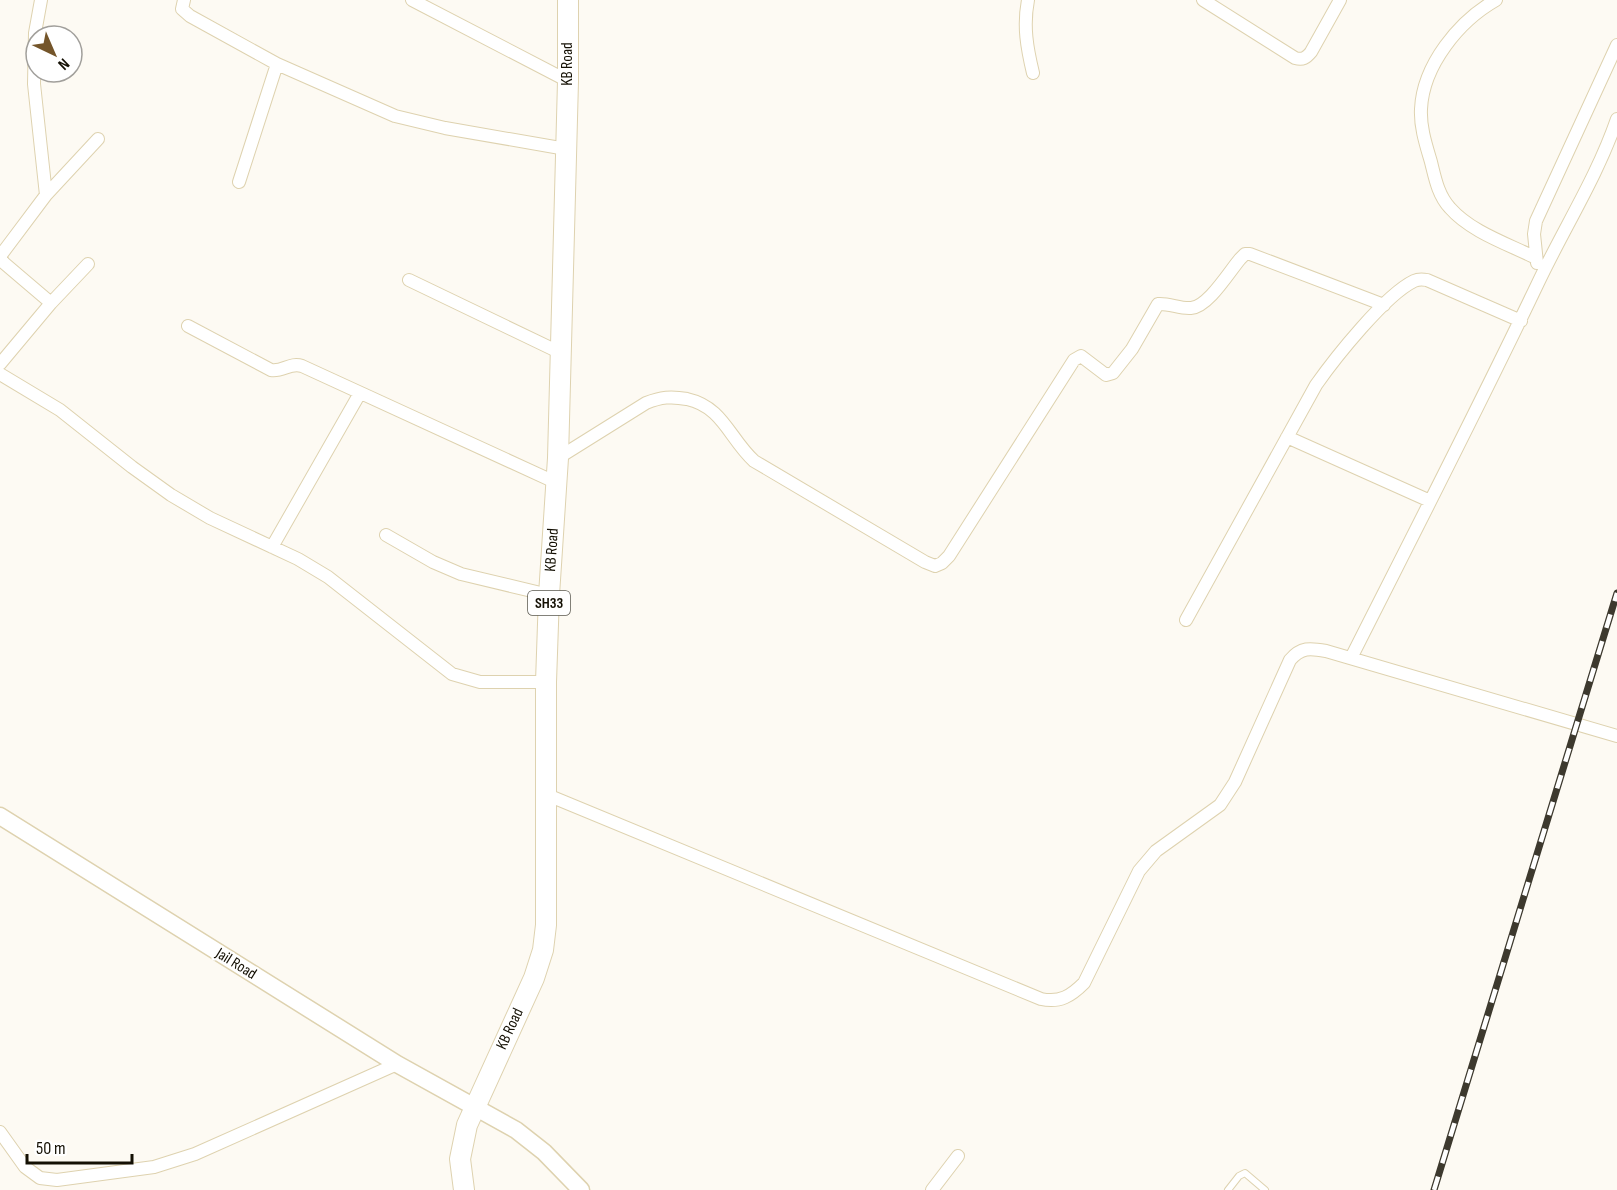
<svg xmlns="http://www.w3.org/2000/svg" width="1617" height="1190" viewBox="0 0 1617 1190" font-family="'Sofia Sans Condensed',sans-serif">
<rect width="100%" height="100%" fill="#fdfaf3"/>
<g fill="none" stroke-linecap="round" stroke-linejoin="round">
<defs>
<path id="lane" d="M1228,1190L1239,1176L1245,1173L1265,1190"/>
<path id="street" d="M41,0L35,33L34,84L46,195
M184,0L182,9L190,16L277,64L395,116L445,128L566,149
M412,0L568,81
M1028,0C1023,26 1027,48 1033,73
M1203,0L1295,58C1303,60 1306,58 1311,52L1340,0
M1496,0C1459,21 1423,65 1421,109C1420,127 1426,145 1431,162C1435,178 1438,195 1450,208C1471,232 1508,244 1536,258
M239,182L277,64
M1537,263L1534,234L1536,221L1617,45
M409,280L561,353
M51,303L4,263L1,259V255L46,195L98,139
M188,326L271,370C283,372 290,362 302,366L557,483
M0,364L51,303L88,264
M0,374L60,410L132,467L171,495L210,518L298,559L328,577L452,674L480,682H546
M1287,437L1430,501
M558,458L646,403C661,397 671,396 687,399C723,407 729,438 754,461L925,562L935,566L942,563L949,556L1074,360L1081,356L1106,375L1113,373L1132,349L1158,304C1169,303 1180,309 1191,308C1208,307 1229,272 1240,259L1245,254H1250L1384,305
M386,535L433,562L461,574L549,595
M272,547L360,393
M1186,620L1316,385C1335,358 1385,295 1414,281C1418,279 1422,279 1427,280L1521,321
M1351,658C1414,533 1478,409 1538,283C1564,228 1597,177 1617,119
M545,794L1041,999C1060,1003 1071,996 1084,983L1139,871L1156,851L1220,805L1235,782L1290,660C1301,647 1310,648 1326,651L1617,736
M0,1132L25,1167L40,1178L57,1180L154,1167L195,1154L397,1064
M932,1190L958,1156"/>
<path id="secondary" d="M0,816L397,1064L516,1130L544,1152L581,1190"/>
<path id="primary" d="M464,1190L460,1159L467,1125L534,978L543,950L546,925V682L549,595L558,458L568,81V0"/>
</defs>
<use href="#lane" stroke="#ded2af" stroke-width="8"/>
<use href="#street" stroke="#ded2af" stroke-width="14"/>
<use href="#secondary" stroke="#ded2af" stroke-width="19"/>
<use href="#primary" stroke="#ded2af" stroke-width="22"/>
<use href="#lane" stroke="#fff" stroke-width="6"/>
<use href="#street" stroke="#fff" stroke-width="12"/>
<use href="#secondary" stroke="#fff" stroke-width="16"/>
<use href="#primary" stroke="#fff" stroke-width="20"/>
<defs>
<path id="rail" d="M1434,1190L1617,593"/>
</defs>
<use href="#rail" stroke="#3d392e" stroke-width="7"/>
<use href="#rail" stroke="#fff" stroke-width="4.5" stroke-dasharray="14" stroke-linecap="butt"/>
</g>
<g text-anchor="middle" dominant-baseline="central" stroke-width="4.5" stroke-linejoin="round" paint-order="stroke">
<rect fill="#fff" stroke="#5a584f" stroke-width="1.5" x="528" y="591" width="42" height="24" rx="4.5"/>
<g font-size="15" font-weight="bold" fill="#141004">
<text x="549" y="603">SH33</text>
</g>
<g font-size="16" fill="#141004" stroke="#fff">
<text transform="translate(567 64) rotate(-90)">KB Road</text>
<text transform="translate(552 550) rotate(-86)">KB Road</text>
<text transform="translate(236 964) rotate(32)">Jail Road</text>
<text transform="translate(510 1029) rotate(-65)">KB Road</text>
</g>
</g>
<g transform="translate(54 54) rotate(136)"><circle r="28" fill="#ffffff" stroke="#a19f9b" stroke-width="1.5"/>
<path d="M0-4.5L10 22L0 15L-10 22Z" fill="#74552a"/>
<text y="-9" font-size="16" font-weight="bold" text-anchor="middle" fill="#141004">N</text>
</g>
<path d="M27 1154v9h105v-9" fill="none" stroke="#141004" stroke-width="3"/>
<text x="36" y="1154" font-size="18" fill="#141004" stroke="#ffffff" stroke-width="4.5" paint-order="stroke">50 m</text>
</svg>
